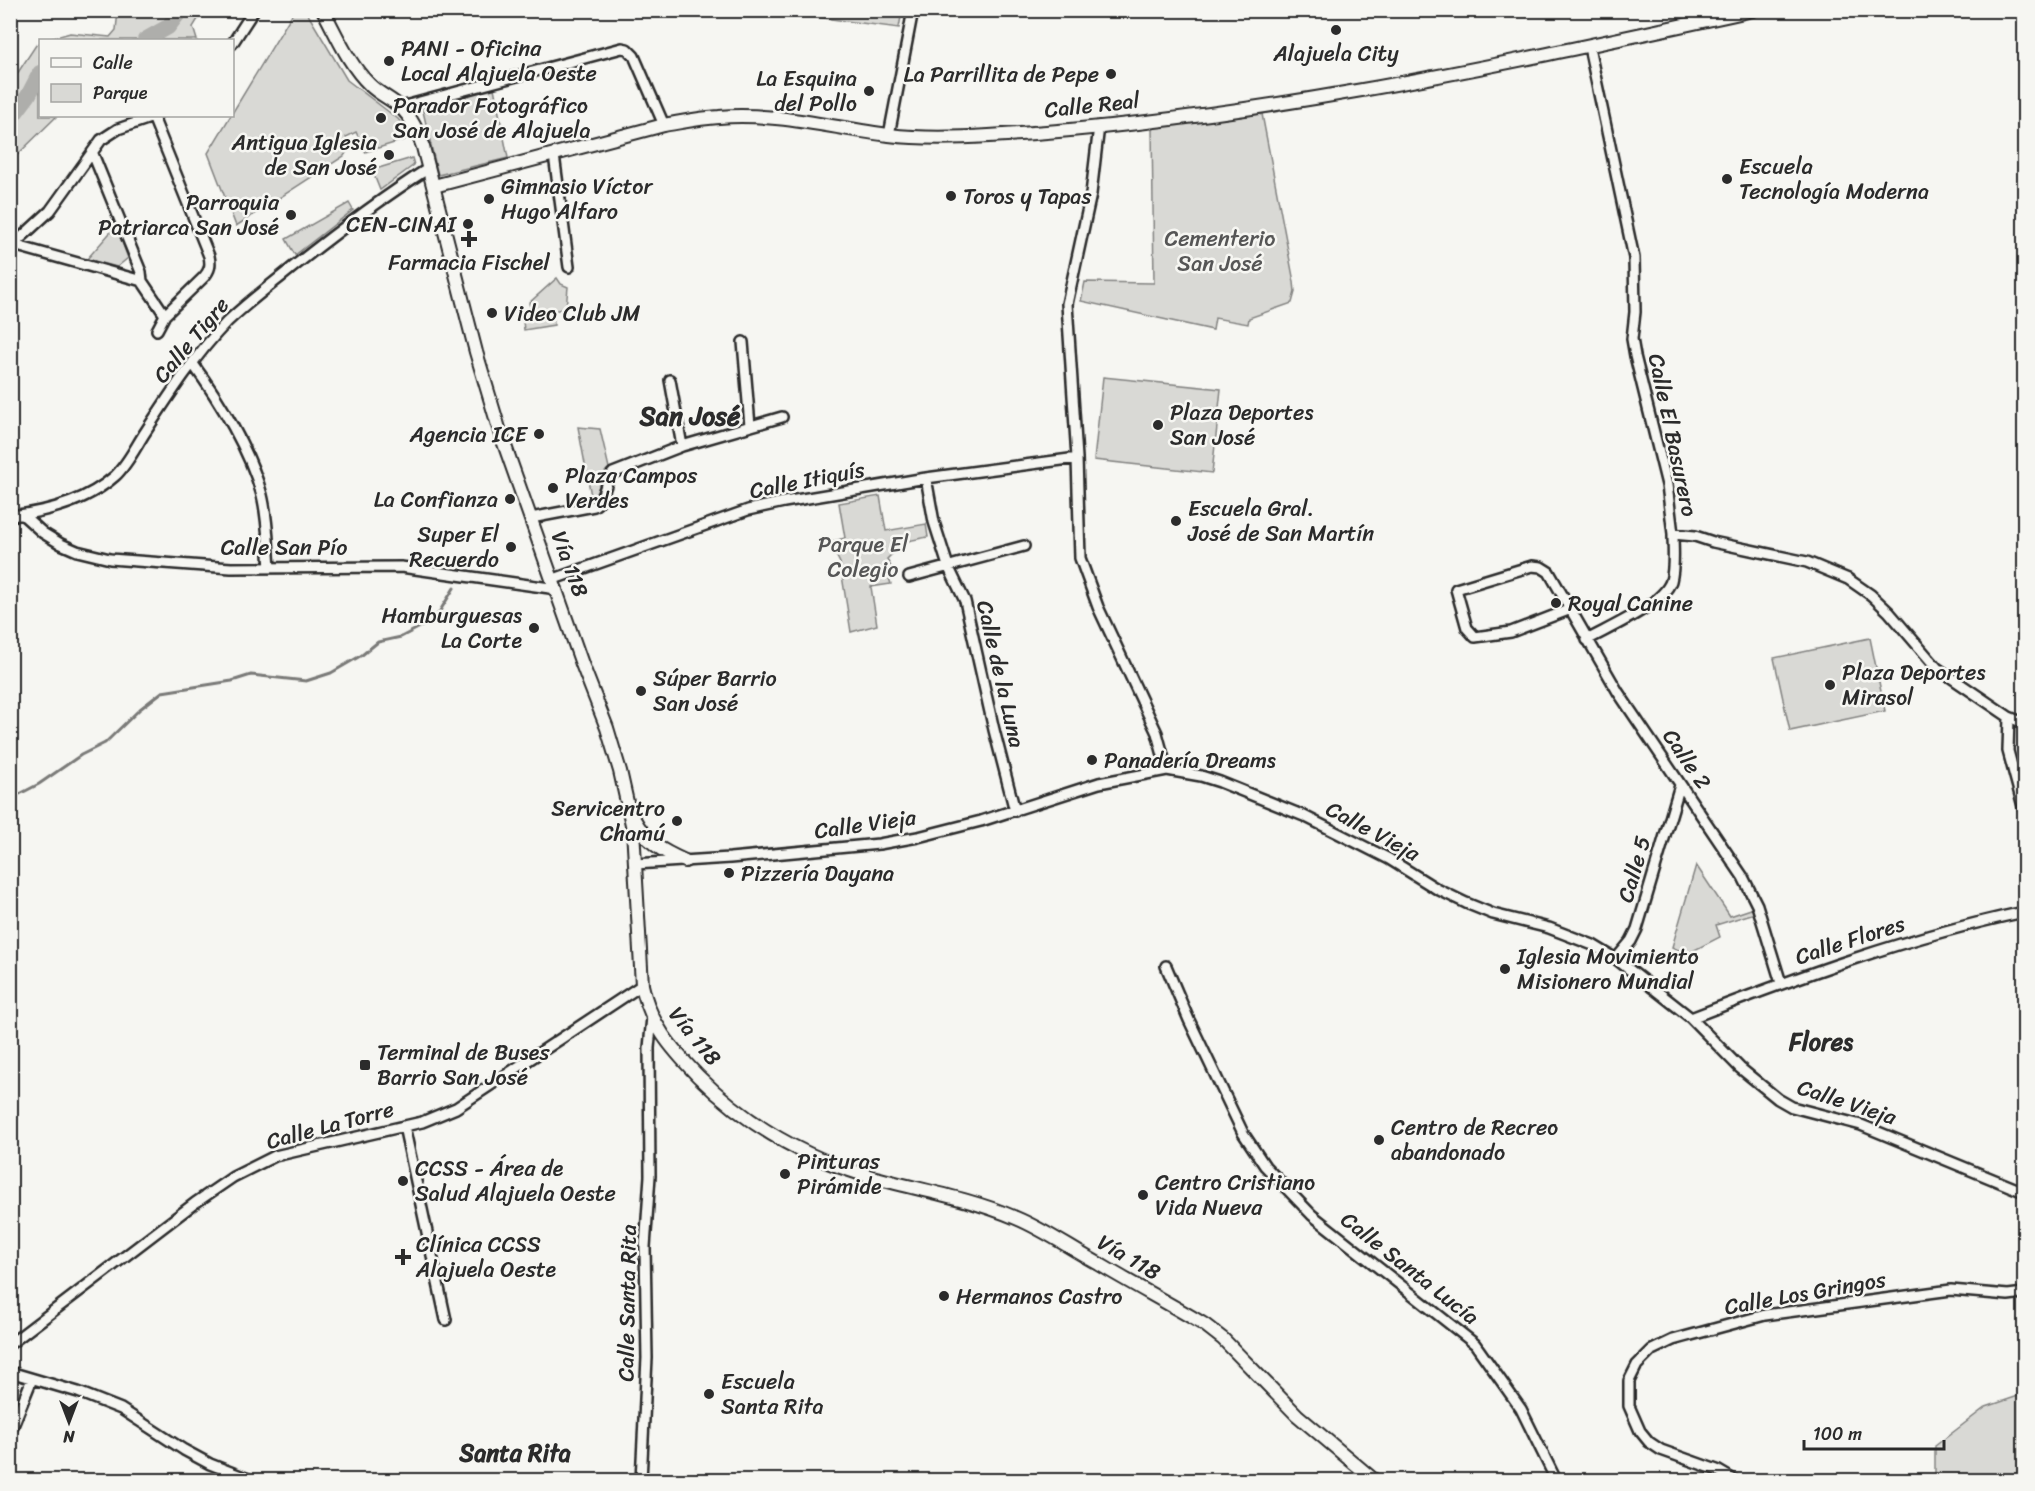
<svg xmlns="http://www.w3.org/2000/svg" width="2035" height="1491" viewBox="0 0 2035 1491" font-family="Sriracha,sans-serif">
<rect width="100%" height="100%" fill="#f6f6f2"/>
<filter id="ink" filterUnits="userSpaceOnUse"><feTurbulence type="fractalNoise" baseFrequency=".0167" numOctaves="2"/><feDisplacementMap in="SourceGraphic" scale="12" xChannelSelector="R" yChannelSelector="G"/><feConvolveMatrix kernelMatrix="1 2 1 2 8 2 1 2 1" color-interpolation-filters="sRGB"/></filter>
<g filter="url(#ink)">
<path fill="#d9d9d5" stroke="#828280" stroke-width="1.5" d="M139,10L203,11L193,27L197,40H46L70,33L110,37L116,30L118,11Z
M294,11H306L347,80L398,119L403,125L407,139L365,152L356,132L346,137L350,147L344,156L236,226L208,153Z
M770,11H902L899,28Z
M40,43V116H57L11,161V83L36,45Z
M494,88L508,158L438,175L422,107Z
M1262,114L1294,282L1295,292L1292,303L1249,318L1248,324L1215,318L1213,330L1081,301L1085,282L1154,283L1152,127Z
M412,158L414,165L380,190L372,170Z
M349,203L353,210L295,255L286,239Z
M116,226L128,258L117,267L87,259Z
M557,278L561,284L568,287L566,308L553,311L554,325L524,330L523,321L534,319L529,303Z
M1103,377L1221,389L1212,473L1094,460Z
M578,427L600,429L609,468C595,480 602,491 592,501Z
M880,496L886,531L926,524L928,537L892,544L893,553L887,559L891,567V574L888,575L891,584L871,587L877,625L851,632L840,563L834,551L833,541L845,538L839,503Z
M1870,638L1885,711L1790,731L1774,658Z
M1696,865L1730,916L1754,908L1755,913L1716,925L1720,937L1687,954L1672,947Z
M2024,1394V1480H1935V1446L1986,1407Z"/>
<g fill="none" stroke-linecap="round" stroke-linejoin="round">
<path stroke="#7a7a78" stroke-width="3" d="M10,799L39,784L81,755L105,743L140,709L162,692L232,681L251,675L306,681L331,673L362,655L378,642L401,637L422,626L438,614L454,588"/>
<path stroke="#aeaeab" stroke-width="16" d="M145,40L168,27L181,10
M10,120L28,96L40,73"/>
<defs>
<path id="minor" d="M232,44L254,10
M1589,47L1634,258L1635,312L1632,339L1635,356L1667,485L1673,534L1695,536L1713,542L1807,562L1848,579L1871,595L1889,612L1937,668L2009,717L2024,723
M401,107L622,48L627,49L634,56L664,125
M153,117L209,256C211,265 210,270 204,277L165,315L157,330
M1099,126L1091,194L1067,304L1077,458L1080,558L1098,607L1157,733L1167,770
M889,135L913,10
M93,154L141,272L142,281L165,315
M554,155L569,267
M10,244L142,281
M13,245L50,211L101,140L118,129L156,116
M743,342L750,426
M193,364C220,401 250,451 262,495C268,519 268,544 270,568
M670,380L682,446
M926,478L934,522L948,566L965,601L994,730L1015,811
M23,515L43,533L61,544L77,551L110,559L231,568L401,567L557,589
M10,516C47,512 87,501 115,476C128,464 136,446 146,431C170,394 196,354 227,322C248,302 271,285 293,267C337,232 382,198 429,168
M531,518L594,506C606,499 603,482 613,473L682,446L782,417
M909,577L1024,546
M554,579L748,510L784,502L926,478L1077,458
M1571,609L1511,632L1475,637L1467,628L1456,589L1532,566L1541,567L1549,572L1618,692L1743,877L1757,905L1781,983
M1587,640C1608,628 1663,605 1671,581C1675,566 1673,549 1673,534
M2009,717L2008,751L2024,810
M635,864L730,858L879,844L918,837L981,821L1099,783L1167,770L1201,776L1220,782L1304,816L1389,859L1437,889L1466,903L1493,914L1549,928L1593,945L1616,959L1691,1018L1740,1068L1778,1099L1792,1107L1861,1125L2024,1192
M1616,959L1631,941L1637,929L1680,785
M1166,966L1189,1020L1243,1133L1265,1166L1312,1215L1475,1344L1521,1409L1556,1480
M1691,1018C1800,976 1910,936 2024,912
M404,1126L446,1320
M10,1344L195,1203L233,1177L275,1156L422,1122L456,1108L642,985
M10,1372L78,1392L121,1409L184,1450L210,1464L251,1480
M10,1433L32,1379
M641,1480L647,1358L645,1247L650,1176L649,1048L652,1017
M1734,1480L1717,1470L1661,1450L1649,1442L1640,1431L1629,1406V1381L1637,1365L1652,1350L1673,1340L1765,1315L1951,1290L2008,1295L2024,1293"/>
<path id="major" d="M323,10C337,36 349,65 370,85C379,94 391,99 400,107C412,117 418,133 423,147L476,352L500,432L582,664L607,728L620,771L633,829L642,985C650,1024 671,1048 698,1076C747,1125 806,1159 872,1177C920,1190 969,1198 1016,1218C1045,1230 1071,1249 1099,1264C1134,1285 1170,1304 1205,1325L1223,1339L1297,1415L1374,1480
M434,186L664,125C682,122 700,118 719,117C775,112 833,128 889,135C921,139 957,138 989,136C1248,121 1500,65 1753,10
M634,819C646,842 662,851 685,861"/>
</defs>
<use href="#minor" stroke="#2b2b2b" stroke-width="14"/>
<use href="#major" stroke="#2b2b2b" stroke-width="16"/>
<use href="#minor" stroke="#f6f6f2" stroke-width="9"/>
<use href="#major" stroke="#f6f6f2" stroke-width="12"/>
</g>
</g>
<g fill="#2b2b2b" stroke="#f6f6f2" stroke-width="2">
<circle cx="1336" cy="30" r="6"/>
<circle cx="389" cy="61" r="6"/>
<circle cx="1111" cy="74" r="6"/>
<circle cx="869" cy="91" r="6"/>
<circle cx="381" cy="118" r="6"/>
<circle cx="389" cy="155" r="6"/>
<circle cx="1727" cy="179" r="6"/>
<circle cx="951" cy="196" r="6"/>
<circle cx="489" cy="199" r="6"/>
<circle cx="291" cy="215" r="6"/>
<circle cx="468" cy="224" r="6"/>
<path d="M466 230h6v6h6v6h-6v6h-6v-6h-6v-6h6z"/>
<circle cx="492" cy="313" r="6"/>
<circle cx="1158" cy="425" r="6"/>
<circle cx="539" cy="434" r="6"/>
<circle cx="553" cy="488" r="6"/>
<circle cx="510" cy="499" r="6"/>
<circle cx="1176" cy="521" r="6"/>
<circle cx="511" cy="547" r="6"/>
<circle cx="1556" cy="603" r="6"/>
<circle cx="534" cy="628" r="6"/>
<circle cx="1830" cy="685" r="6"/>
<circle cx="641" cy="691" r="6"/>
<circle cx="1092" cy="760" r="6"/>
<circle cx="677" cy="821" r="6"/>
<circle cx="729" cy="873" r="6"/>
<circle cx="1505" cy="969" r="6"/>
<rect x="359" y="1059" width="12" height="12" rx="3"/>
<circle cx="1379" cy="1140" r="6"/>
<circle cx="785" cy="1174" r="6"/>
<circle cx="403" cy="1181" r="6"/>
<circle cx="1143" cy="1195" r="6"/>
<path d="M400 1248h6v6h6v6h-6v6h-6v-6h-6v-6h6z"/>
<circle cx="944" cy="1296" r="6"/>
<circle cx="709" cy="1394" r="6"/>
</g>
<g text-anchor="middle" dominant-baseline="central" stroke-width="5" stroke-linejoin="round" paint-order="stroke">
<g font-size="22" fill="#2b2b2b" stroke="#f6f6f2" text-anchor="start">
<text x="401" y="48">PANI - Oficina<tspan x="401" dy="25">Local Alajuela Oeste</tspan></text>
<text x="1336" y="53" text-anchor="middle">Alajuela City</text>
<text x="1099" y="74" text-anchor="end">La Parrillita de Pepe</text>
<text x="857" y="78" text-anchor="end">La Esquina<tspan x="857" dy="25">del Pollo</tspan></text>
<text x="393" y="105">Parador Fotográfico<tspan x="393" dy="25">San José de Alajuela</tspan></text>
<text x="377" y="142" text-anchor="end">Antigua Iglesia<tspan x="377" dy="25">de San José</tspan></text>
<text x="1739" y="166">Escuela<tspan x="1739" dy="25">Tecnología Moderna</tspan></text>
<text x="501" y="186">Gimnasio Víctor<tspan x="501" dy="25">Hugo Alfaro</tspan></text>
<text x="963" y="196">Toros y Tapas</text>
<text x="279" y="202" text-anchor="end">Parroquia<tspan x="279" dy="25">Patriarca San José</tspan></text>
<text x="456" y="224" text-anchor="end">CEN-CINAI</text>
<text x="469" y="262" text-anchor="middle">Farmacia Fischel</text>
<text x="504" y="313">Video Club JM</text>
<text x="1170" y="412">Plaza Deportes<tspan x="1170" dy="25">San José</tspan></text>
<text x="527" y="434" text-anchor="end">Agencia ICE</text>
<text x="565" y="475">Plaza Campos<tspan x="565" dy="25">Verdes</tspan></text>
<text x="498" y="499" text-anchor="end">La Confianza</text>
<text x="1188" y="508">Escuela Gral.<tspan x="1188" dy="25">José de San Martín</tspan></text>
<text x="499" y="534" text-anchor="end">Super El<tspan x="499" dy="25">Recuerdo</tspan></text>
<text x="1568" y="603">Royal Canine</text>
<text x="522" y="615" text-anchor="end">Hamburguesas<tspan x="522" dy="25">La Corte</tspan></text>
<text x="1842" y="672">Plaza Deportes<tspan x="1842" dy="25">Mirasol</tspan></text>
<text x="653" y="678">Súper Barrio<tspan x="653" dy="25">San José</tspan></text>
<text x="1104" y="760">Panadería Dreams</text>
<text x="665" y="808" text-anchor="end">Servicentro<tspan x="665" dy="25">Chamú</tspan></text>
<text x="741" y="873">Pizzería Dayana</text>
<text x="1517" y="956">Iglesia Movimiento<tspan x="1517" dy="25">Misionero Mundial</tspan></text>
<text x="377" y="1052">Terminal de Buses<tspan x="377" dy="25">Barrio San José</tspan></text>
<text x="1391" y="1127">Centro de Recreo<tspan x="1391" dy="25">abandonado</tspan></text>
<text x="797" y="1161">Pinturas<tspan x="797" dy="25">Pirámide</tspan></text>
<text x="415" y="1168">CCSS - Área de<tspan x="415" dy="25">Salud Alajuela Oeste</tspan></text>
<text x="1155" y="1182">Centro Cristiano<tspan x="1155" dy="25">Vida Nueva</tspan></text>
<text x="416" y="1244">Clínica CCSS<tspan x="416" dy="25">Alajuela Oeste</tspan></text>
<text x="956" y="1296">Hermanos Castro</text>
<text x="721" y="1381">Escuela<tspan x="721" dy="25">Santa Rita</tspan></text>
</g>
<g font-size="22" fill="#2b2b2b" stroke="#f6f6f2">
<text transform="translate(1092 105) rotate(-6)">Calle Real</text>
<text transform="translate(191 340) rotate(-50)">Calle Tigre</text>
<text transform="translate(1673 435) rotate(78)">Calle El Basurero</text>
<text transform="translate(807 480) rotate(-11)">Calle Itiquís</text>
<text x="284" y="547">Calle San Pío</text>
<text transform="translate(570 564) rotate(70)">Vía 118</text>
<text transform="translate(1001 674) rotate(77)">Calle de la Luna</text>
<text transform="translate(1687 759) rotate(56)">Calle 2</text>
<text transform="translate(865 824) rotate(-8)">Calle Vieja</text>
<text transform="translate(1373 831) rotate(28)">Calle Vieja</text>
<text transform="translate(1634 869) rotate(-74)">Calle 5</text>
<text transform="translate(1850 940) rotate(-18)">Calle Flores</text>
<text transform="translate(695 1036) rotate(51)">Vía 118</text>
<text transform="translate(1847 1102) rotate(18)">Calle Vieja</text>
<text transform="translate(330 1125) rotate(-15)">Calle La Torre</text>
<text transform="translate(1129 1257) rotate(30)">Vía 118</text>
<text transform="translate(1410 1268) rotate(38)">Calle Santa Lucía</text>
<text transform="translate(1805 1293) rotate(-10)">Calle Los Gringos</text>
<text transform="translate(627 1303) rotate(-89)">Calle Santa Rita</text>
</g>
<g font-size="22" fill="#565656" stroke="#f6f6f2">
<text x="1220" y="238">Cementerio<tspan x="1220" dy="25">San José</tspan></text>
<text x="863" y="544">Parque El<tspan x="863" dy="25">Colegio</tspan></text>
</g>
<g font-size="24" font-weight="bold" fill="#2b2b2b" stroke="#f6f6f2">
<text x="1821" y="1042">Flores</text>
<text x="515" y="1453">Santa Rita</text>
</g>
<g font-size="26" font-weight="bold" fill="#2b2b2b" stroke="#f6f6f2">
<text x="690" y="416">San José</text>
</g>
</g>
<rect width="2035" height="1491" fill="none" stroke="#f6f6f2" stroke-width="36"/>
<rect x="18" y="18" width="1999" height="1455" fill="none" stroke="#2b2b2b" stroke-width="2" filter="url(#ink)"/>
<rect x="39" y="39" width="195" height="78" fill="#f6f6f2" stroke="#a5a5a2" stroke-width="1.5"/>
<rect x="51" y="58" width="30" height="9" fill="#f6f6f2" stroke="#a5a5a2" stroke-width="1.5"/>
<text x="93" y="69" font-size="18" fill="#2b2b2b">Calle</text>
<rect x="51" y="84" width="30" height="18" fill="#d9d9d5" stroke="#a5a5a2" stroke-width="1.5"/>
<text x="93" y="99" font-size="18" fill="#2b2b2b">Parque</text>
<g transform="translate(69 1422) rotate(180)" stroke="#f6f6f2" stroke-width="4.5" paint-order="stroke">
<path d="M0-4.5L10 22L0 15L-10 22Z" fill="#2b2b2b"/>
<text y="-9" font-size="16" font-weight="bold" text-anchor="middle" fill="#2b2b2b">N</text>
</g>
<path d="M1804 1440v9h140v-9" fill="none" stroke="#2b2b2b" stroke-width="3"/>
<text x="1813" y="1440" font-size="18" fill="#2b2b2b" stroke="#f6f6f2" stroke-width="4.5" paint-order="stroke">100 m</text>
</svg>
